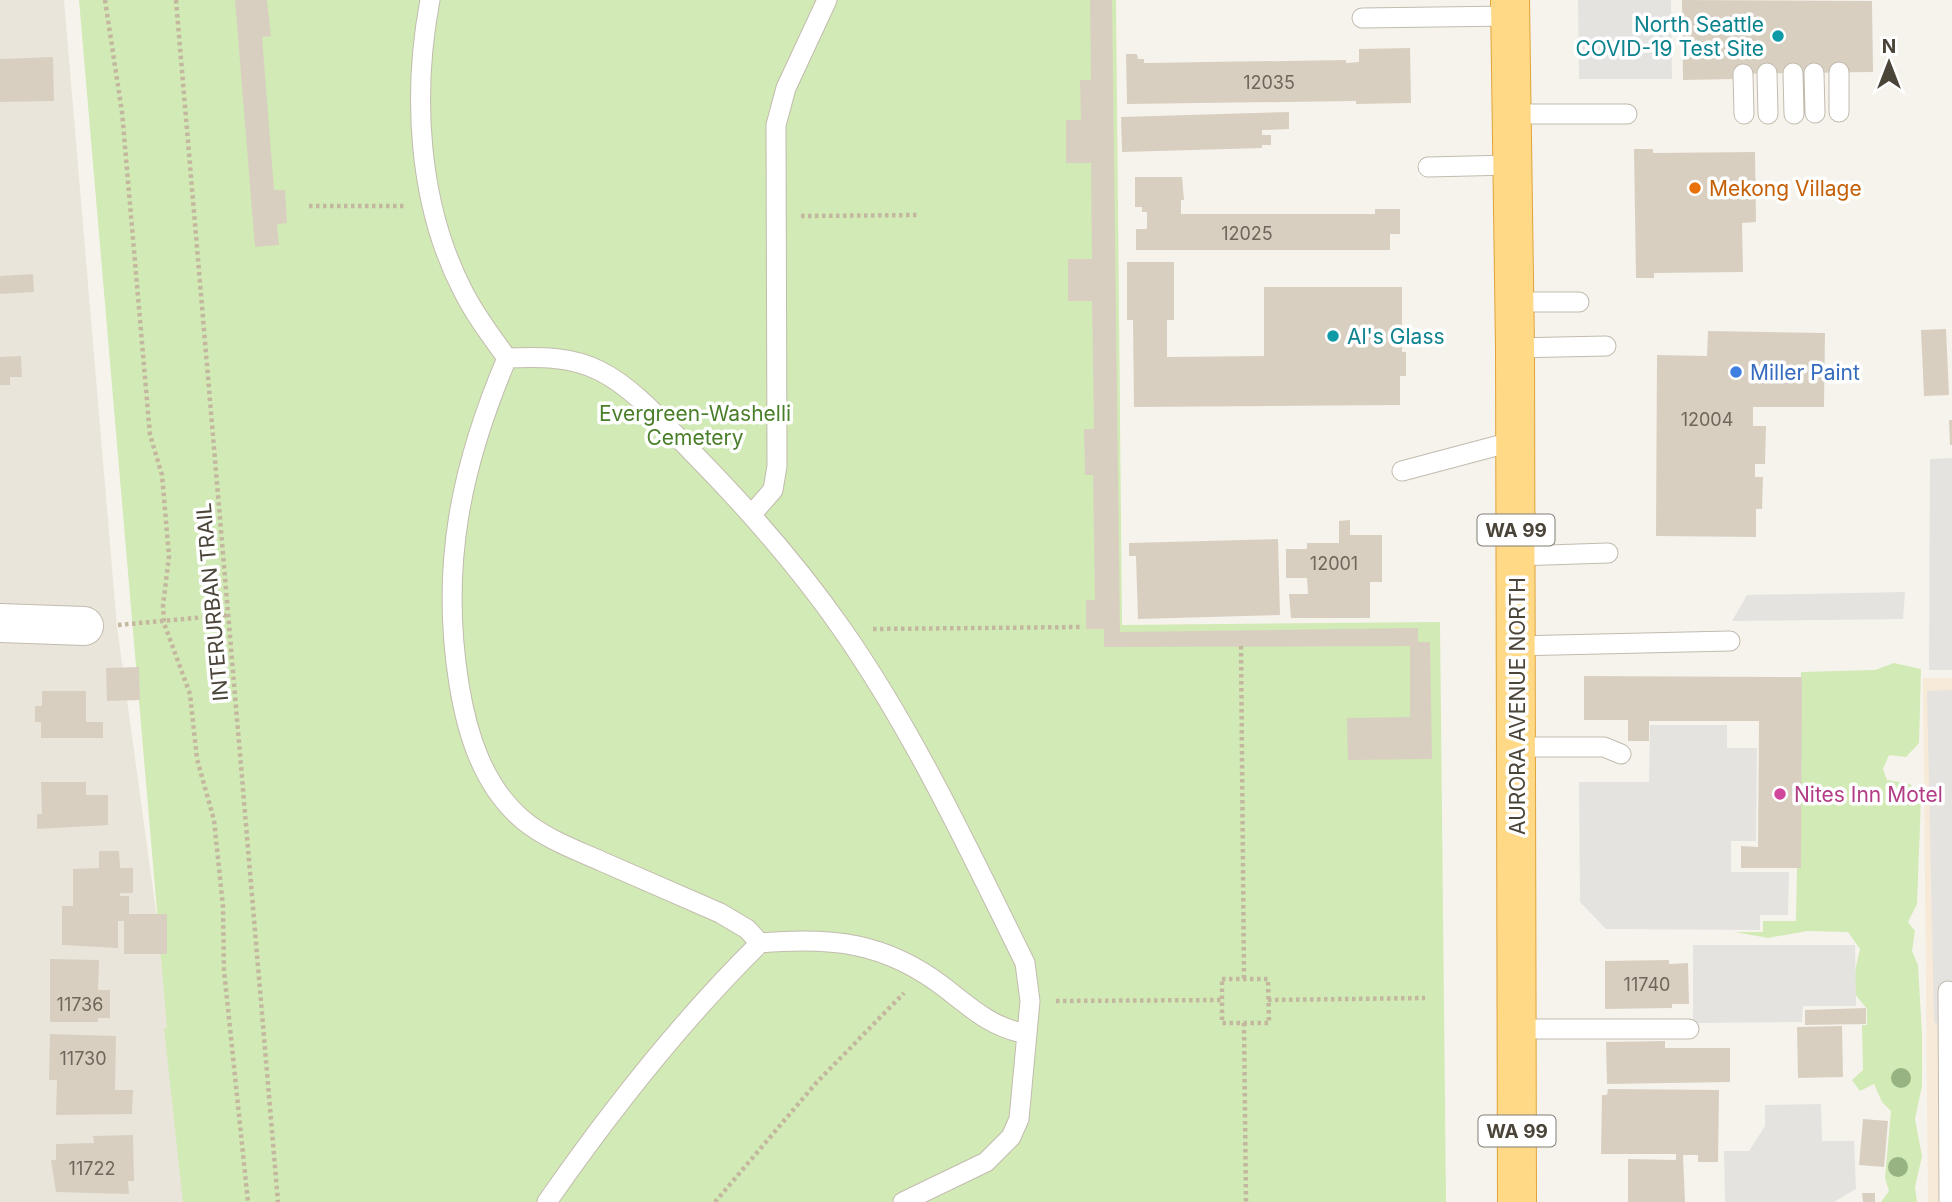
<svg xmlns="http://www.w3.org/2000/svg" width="1952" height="1202" viewBox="0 0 1952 1202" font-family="Inter,sans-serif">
<rect width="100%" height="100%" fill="#f6f3ec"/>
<path fill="#eae5da" d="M0,0H64L117,627L196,1202H0Z"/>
<path fill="#f7ead8" d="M1923,678H1952V1202H1928Z"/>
<path fill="#d2eab5" d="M79,0H1116L1122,625L1440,622L1446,1202H183L164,1028H167Z
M1894,663L1921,669L1919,743L1906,757L1889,755L1883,769L1887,780L1910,784L1921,798L1917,904L1908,922L1915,931L1912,951L1918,965L1922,1034V1086L1915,1119L1922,1156L1915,1187L1917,1202H1881L1889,1191L1885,1178L1891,1111L1882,1102L1874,1084L1860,1091L1852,1080L1863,1070L1862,1025H1867V1009L1851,989L1860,949L1848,932L1807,931L1768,938L1735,932H1763V921H1796L1797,868L1801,867V672L1875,670Z"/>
<path fill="#e5e3e0" d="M1578,0H1671L1672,79H1579Z
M1952,458V670H1929L1930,459Z
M1905,592L1903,619L1732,621L1747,595Z
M1952,690V1023H1934L1927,691Z
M1650,725H1727V748H1757L1756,841H1731V872H1789L1788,915H1760V930L1606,929L1580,902L1579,782H1649Z
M1693,945H1855L1856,1006H1803L1802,1022L1693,1023Z
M1821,1104L1822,1141H1854L1856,1189L1834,1202H1725L1724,1151H1749L1765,1126V1105Z"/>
<path fill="#d8cfc1" d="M235,0H267L271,36L262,37L274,190H285L287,223L277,224L279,245L255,247Z
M1090,0H1112L1120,632L1418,628V642H1430L1432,759L1348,760L1347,718L1410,717V646L1104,647V629H1086V600H1095L1093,475H1085L1084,429H1094L1092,301H1068V259H1092L1091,163H1066V120H1081L1080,80H1091Z
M1682,0L1872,1L1873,72L1733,74V79L1683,80Z
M1410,48L1411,103L1356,104V101L1127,104L1126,54H1137L1138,59H1144V63L1346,60V63L1359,62V49Z
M53,57L54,101L0,102V59Z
M1289,112V129L1262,130V135H1271V145H1262V148L1122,152L1121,117Z
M1634,149H1653V153L1755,152L1756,222L1742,223L1743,272L1654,273V278H1636Z
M1135,177H1182L1184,200H1181V214H1375V209H1400V234H1390V250H1136V229H1147V212H1142V207H1135Z
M1127,262H1174V320H1167V357L1264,356V287H1402V352H1406V376H1400V405L1134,407L1133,320H1127Z
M33,274L34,292L0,294V276Z
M1946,329L1949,395L1924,396L1921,330Z
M1708,331L1825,333L1824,407H1753V426H1766L1765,464H1755V477H1763L1762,509H1756V537L1656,536L1657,355L1707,356Z
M21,356L22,377H10V385H0V357Z
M1949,420H1952V445H1950Z
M1350,520V535H1382V582H1370V618H1291L1289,594H1308L1307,578H1286V549H1307V543H1339V521Z
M1278,539L1280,615L1138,619L1136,556H1129V543Z
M139,667L140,700L107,701L106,668Z
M1584,676L1802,677L1801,868H1741V846L1758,847L1759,721H1649V741H1628V720H1584Z
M42,691H86V722H103V738H41V722H35V706H42Z
M41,782H86V795H108V825L37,829V814H42Z
M99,851H119L120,868H133V893H120V896H129V914H167V954H124V921H118V948L62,945V906H73V869L99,868Z
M50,959L99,960L98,990H110V1018H98V1022H50Z
M1669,960V964L1688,963L1689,1004H1672V1008L1605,1009V961Z
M1866,1008V1024L1805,1025V1010Z
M1842,1026L1843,1077L1798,1078L1797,1027Z
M50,1034L116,1036L115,1090H133L132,1114L56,1115L57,1080H49Z
M1665,1041V1048H1730V1082L1607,1084L1606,1042Z
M1608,1089L1719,1090L1718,1162H1698V1155H1683L1685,1202H1628V1159L1676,1160V1154H1601L1602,1095H1607Z
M1863,1119L1888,1121L1884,1167L1859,1165Z
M133,1135L134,1181H128L129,1194L56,1192L51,1160H56V1144L94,1143L93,1136Z
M1862,1193H1875V1202H1863Z"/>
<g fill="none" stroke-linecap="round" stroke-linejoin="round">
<defs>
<path id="service" d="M430,0C412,95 418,204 463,291C475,315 491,336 507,358
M1362,18L1510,16
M1839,72V112
M1767,73L1768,114
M1793,73L1794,114
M1814,73L1815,113
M1743,74L1744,114
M1510,114H1627
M1428,167L1511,165
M1514,302H1579
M1515,348L1606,346
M507,358C539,357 571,356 600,371C636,389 667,427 695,455C748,509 798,566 842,629C914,732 969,850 1025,963L1030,1001L1019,1119L1011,1137L986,1162L903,1202
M507,358C461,466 440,566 459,684C467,734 483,786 523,820C546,839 576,850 603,862C642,879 681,896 720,913L747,929L760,943
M1402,471L1515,441
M751,515L773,490L777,466L776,125L786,88L827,0
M1516,556L1608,553
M1517,646L1730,641
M1517,747H1604L1621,754
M1948,991L1949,1202
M1517,1029H1689
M547,1202C611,1110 680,1022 760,943C832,937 885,942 944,987C971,1008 992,1028 1027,1034"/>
<path id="minor" d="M0,623L84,626"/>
<path id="trunk" d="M1510,0L1515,348L1517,1202"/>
</defs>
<use href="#service" stroke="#c2bbae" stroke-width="21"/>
<use href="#minor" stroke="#c2bbae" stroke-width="40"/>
<use href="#trunk" stroke="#e0a43c" stroke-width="40"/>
<path stroke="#c4b79f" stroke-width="4.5" stroke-dasharray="3.5 3.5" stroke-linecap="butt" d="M105,0L122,112L150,435L162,475L169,556L163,606L164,623L190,694L197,759L214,820L223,907L224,970L248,1202
M176,0L278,1202
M309,206H406
M801,216L920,215
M118,625L228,615
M873,629L1082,627
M1241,646L1244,979
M1222,979H1268L1269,1023H1222Z
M1268,1000L1425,998
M1056,1001L1222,1000
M1244,1023L1246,1202
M715,1202L817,1082L904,993"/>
<use href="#service" stroke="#fff" stroke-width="19"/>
<use href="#minor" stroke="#fff" stroke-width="38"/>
<use href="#trunk" stroke="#ffd985" stroke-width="38"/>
</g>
<g fill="#97b381">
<circle cx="1901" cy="1078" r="10"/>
<circle cx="1898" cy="1167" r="10"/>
</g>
<g fill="#0f9aa8" stroke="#fff" stroke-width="2.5">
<circle cx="1778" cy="36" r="7"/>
<circle cx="1333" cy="336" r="7"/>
</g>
<circle fill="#e8710a" stroke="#fff" stroke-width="2.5" cx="1695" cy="188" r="7"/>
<circle fill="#3f7fe0" stroke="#fff" stroke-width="2.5" cx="1736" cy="372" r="7"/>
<circle fill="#d1479c" stroke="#fff" stroke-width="2.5" cx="1780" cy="794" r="7"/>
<g text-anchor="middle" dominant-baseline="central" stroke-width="7" stroke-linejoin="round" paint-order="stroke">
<g font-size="18" fill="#6e675b">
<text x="1269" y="82">12035</text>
<text x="1247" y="233">12025</text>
<text x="1707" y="419">12004</text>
<text x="1334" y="563">12001</text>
<text x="1647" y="984">11740</text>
<text x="80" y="1004">11736</text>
<text x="83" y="1058">11730</text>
<text x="92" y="1168">11722</text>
</g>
<g fill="#fff" stroke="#817c74" stroke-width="2">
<rect x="1477.5" y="514.5" width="77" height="31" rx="5"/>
<rect x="1478.5" y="1115.5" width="77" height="31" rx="5"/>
</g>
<g font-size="19" font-weight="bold" fill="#4b4439">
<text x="1516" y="530">WA 99</text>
<text x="1517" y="1131">WA 99</text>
</g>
<g font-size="21" fill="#0d838f" stroke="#fff" text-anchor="end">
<text x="1764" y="24">North Seattle<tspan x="1764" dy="24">COVID-19 Test Site</tspan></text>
<text x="1347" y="336" text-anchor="start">Al's Glass</text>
</g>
<g font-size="21" fill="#c56008" stroke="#fff" text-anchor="start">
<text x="1709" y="188">Mekong Village</text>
</g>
<g font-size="21" fill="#366cbe" stroke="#fff" text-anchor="start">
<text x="1750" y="372">Miller Paint</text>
</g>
<g font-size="21" fill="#4a7f2a" stroke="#fff">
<text x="695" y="413">Evergreen-Washelli<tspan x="695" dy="24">Cemetery</tspan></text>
</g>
<g font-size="21" fill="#4b4439" stroke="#fff">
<text transform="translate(212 602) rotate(-95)">INTERURBAN TRAIL</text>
<text transform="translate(1517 706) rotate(-90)">AURORA AVENUE NORTH</text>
</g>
<g font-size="21" fill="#b23c85" stroke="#fff" text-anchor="start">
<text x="1794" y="794">Nites Inn Motel</text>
</g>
</g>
<g transform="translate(1889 63)" stroke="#ffffff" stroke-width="5" paint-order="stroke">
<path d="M0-5L12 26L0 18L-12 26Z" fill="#4b4439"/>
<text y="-10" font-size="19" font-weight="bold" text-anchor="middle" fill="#4b4439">N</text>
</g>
</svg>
